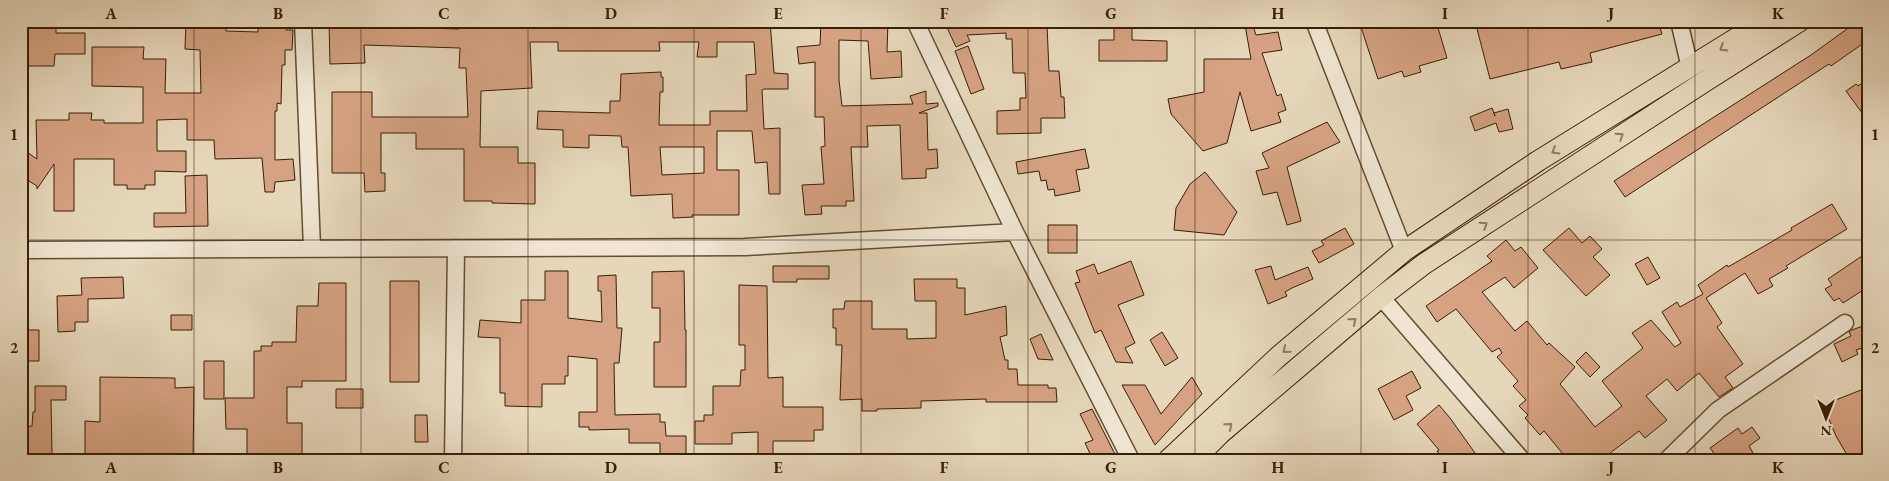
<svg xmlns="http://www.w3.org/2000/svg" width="1889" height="481" viewBox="0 0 1889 481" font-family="'EB Garamond',serif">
<rect width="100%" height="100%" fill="#e6d7ba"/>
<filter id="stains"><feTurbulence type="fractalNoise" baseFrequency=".004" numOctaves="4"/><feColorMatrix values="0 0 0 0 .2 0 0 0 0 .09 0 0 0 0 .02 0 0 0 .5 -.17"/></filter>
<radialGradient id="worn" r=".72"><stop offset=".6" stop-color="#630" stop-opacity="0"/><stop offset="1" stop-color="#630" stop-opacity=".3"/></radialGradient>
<path fill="#d6a283" stroke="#381f04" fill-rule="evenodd" d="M21,21H56V33H85V54H55L54,66H28V54H21Z
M186,21H226V31L258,32V21L286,22V30H293L292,50H285V65H282L281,104L277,103V111H275V160L293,159L295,180L275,182L274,192H265L262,158L215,159L214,140H187V119L157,120V151H186V172L155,171V185H145V189H127V185H114V159H74V211H54V164L37,189V186L21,176V148L37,159L36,120H69V113H92L91,120H104V123H143V87L92,86V47H144L143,59H166L165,93H201L200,50L185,49Z
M329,21H364V24L400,26V21H424V28L459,29V21H572L600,24L632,21L746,23V21H770L774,73L788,74V89H764L762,90L764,129L780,128V194H769L767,162L755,163L752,131H717V170H739V215H692L693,217L673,218L672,194L631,196L628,147H622L621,136L589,135V148L563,147V130L537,129L538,111L610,113V101H620L621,74L661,72V77H663V92H660L659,125H710V111H747L746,75L756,74L754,42H717V57H697L699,42H659L660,51H558V42H530L532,88L481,91L480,147H518V163H535V204L492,203V201H464V149H416V133H381V173H385V191L365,192L364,173H332V92H372V117H468L466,68H459L460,48L364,45L365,63L330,64ZM660,147H704V173L662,175Z
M821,21H888L887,52L901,51L902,77L871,79L868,41L839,40V80L842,106L913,104L910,96L926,91V104L938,103V106L919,113H927L928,150L937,149L938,168L926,169V178L902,179L900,125L867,126L868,147H851L854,201H846V206H821L822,214L805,215L802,185L824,184L821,147L825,146L824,117H815V62L799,64L797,47L820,45Z
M944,21H1039L1040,25H1047L1049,71H1059L1061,97H1064L1065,118H1041V133L997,134V111L1020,110V98H1026L1025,73H1013L1012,39H1006V33L967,35L970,41L956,47Z
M1359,21H1413L1414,27L1436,21L1447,58L1419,66L1421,72L1404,77L1402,71L1378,79Z
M1475,21H1658L1662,34L1590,53L1592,62L1561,69L1559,62L1490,79Z
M1858,21H1868V40L1831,66L1829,64L1625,197L1614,181L1811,55Z
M1114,22L1132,23V40L1167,41V61H1099V40H1114Z
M1252,23L1256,35L1278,32L1282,50L1262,53L1277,96L1281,94L1286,110L1278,113L1281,122L1251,131L1240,92L1227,143L1203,151L1171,114L1168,99L1204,92V59H1251L1245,25Z
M968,46L984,89L971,94L955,51Z
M1868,79V121L1846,91L1856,84L1858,86Z
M1492,108L1495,116L1494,113L1508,109L1513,129L1499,132L1496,123L1475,131L1470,117Z
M1327,122L1340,142L1287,167L1301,221L1287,225L1277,192L1263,195L1256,171L1269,168L1262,153Z
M1085,149L1089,168L1076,170L1080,191L1055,196L1054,189L1048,190L1046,180L1041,181L1039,171L1018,174L1016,162Z
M1205,172L1237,212L1224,235L1174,230L1176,208L1190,184Z
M207,175L208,226L154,227V213H186L185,176Z
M1832,204L1847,229L1786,266L1788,268L1769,279L1773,286L1758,294L1745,273L1706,298L1722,323L1717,327L1743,364L1725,377L1733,388L1719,397L1699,373L1677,391L1667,379L1646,396L1667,420L1645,438L1639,431L1601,460H1568L1544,431L1540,435L1525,418L1528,415L1519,406L1526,400L1513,386L1518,381L1497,357L1502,353L1499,348L1492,352L1456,309L1437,322L1426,306L1492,261L1487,256L1506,240L1515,251L1521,247L1538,268L1514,288L1505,277L1482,292L1515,331L1527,321L1547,345L1549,343L1575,367L1560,384L1595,427L1622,406L1602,381L1643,348L1632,333L1651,320L1675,347L1681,343L1662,312L1677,302L1680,307L1703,294L1698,285L1727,265L1728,267L1792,230L1791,228Z
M1048,225H1077V253H1048Z
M1345,228L1354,244L1319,263L1312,251L1324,245L1321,241Z
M1569,228L1582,243L1590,236L1602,249L1593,257L1610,275L1586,296L1543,250Z
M1862,256L1868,264V287L1843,303L1839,298L1834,301L1825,289L1832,285L1828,279Z
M1648,257L1660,278L1647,285L1635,264Z
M1131,261L1144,295L1118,305L1135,343L1125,348L1133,363L1116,362L1101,330L1095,333L1075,283L1080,282L1076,271L1094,264L1098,274Z
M773,266H829V279H797V282H773Z
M1271,266L1275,280L1308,267L1313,279L1292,288L1285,292L1287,296L1268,304L1255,270Z
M545,271H568V318L602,322L601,291H598V276L616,275L617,328H622L619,363H614L615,415L660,414V422H665L666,436H686V460H660V443H629V429L589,430V427H579V412H597V359L568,356V376H565V384H542V407L505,406V393H500V338L478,337L480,320L521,323V300H545Z
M684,271L685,330H686V387H654V342H660V308H652V272Z
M123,277L124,298L88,299V322H75V331L58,332L57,296L82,295L81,278Z
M914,279H957V288H965V315L1006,306L1007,335L1000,337L1005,360H1008V369H1017L1018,385H1048V388H1056L1057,402H986V399L921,401V408L877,409V411H862V399L840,400L842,345H836V328H833V309H844L845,301H872V329H907V339L936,338V301H915Z
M390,281H419V382H390Z
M319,283H346V381H302V387H287V423H302V460H252V458H247V429H226L225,398H254V351H261V346H272V342H296L297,306H318Z
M739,285L767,286L768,378L783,377V407H823V430H814V441H773V460H758V432L732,433V444H695V421H704V415H713V386H740L741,370H745V345H739Z
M171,315H192V330H171Z
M1868,324V346L1856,350L1858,354L1842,362L1834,344L1851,336L1849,332L1852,330Z
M21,330H39V361H21Z
M1162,332L1178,358L1165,366L1150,340Z
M1041,334L1053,360L1038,359L1030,339Z
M1586,352L1600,367L1590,377L1576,362Z
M204,361H224V399H204Z
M1412,371L1421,388L1406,396L1413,410L1394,420L1378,389Z
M100,377L175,378V388L194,387L193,458H148V456L118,457V459H85V421L100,422Z
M1192,377L1202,394L1155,445L1122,385H1145L1161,414Z
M35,386H66V400H51L52,456L36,457L37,460H21V427L32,426L33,412H35Z
M336,389H363V408H336Z
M1861,390L1868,405V460H1850L1836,436L1823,405Z
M1439,405L1450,418L1480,460H1443L1437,451L1439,450L1417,424Z
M1092,409L1118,460H1093L1085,443L1093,440L1080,414Z
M415,415H427L428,442H415Z
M1752,427L1760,438L1749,446L1753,453L1744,460H1719L1710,448L1738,428L1742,434Z"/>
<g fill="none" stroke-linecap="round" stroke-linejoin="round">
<defs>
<path id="minor" d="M303,21L312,248
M915,21L1015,232L1131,460
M1314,21L1404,251
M1679,21L1690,68
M21,250L745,247L1015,232
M1381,297L1522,460
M453,460L456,248
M1667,460L1718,410L1845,323"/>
<path id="major" d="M1168,460L1279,356L1404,251L1538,161L1764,21
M1194,460L1221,433L1381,297L1424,264L1704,82L1800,21"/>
</defs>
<use href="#minor" stroke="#644d32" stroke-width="19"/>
<use href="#major" stroke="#381f04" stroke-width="22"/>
<use href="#minor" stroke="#efe5d2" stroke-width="16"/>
<use href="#major" stroke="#e6d7ba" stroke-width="20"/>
</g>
<defs><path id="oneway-chevron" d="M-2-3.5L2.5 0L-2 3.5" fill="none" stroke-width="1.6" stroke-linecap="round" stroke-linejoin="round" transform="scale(1.25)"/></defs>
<g stroke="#8f7b5f">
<use href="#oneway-chevron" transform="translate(1723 48) rotate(148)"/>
<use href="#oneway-chevron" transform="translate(1620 136) rotate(-33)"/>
<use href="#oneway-chevron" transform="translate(1555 151) rotate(149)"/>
<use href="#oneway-chevron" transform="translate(1484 225) rotate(-33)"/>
<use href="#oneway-chevron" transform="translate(1353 321) rotate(-40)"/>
<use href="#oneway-chevron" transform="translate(1286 350) rotate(140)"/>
<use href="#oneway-chevron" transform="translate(1229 426) rotate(-40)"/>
</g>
<path fill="none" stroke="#381f04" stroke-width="1" stroke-opacity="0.55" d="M194,21V460M361,21V460M528,21V460M694,21V460M861,21V460M1028,21V460M1195,21V460M1361,21V460M1528,21V460M1695,21V460M21,240H1868"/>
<rect width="1889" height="481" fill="none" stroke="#e6d7ba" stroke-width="55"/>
<g transform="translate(1826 418) rotate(180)" stroke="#efe5d2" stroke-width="4" paint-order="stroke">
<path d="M0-4L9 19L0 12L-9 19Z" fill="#381f04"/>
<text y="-8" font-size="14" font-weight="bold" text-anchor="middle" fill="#381f04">N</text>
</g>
<rect x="28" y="28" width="1834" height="426" fill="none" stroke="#381f04" stroke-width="2"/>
<g font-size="16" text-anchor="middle" font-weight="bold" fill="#381f04">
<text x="111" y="19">A</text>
<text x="278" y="19">B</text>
<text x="444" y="19">C</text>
<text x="611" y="19">D</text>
<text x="778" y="19">E</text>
<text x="944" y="19">F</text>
<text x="1111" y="19">G</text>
<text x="1278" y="19">H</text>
<text x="1445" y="19">I</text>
<text x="1611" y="19">J</text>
<text x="1778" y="19">K</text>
<text x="14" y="140">1</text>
<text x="1875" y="140">1</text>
<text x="14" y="353">2</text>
<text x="1875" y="353">2</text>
<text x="111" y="473">A</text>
<text x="278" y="473">B</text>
<text x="444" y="473">C</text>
<text x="611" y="473">D</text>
<text x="778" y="473">E</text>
<text x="944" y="473">F</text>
<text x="1111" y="473">G</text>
<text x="1278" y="473">H</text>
<text x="1445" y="473">I</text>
<text x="1611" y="473">J</text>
<text x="1778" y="473">K</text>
</g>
<rect width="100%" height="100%" filter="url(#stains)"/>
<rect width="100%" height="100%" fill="url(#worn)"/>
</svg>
